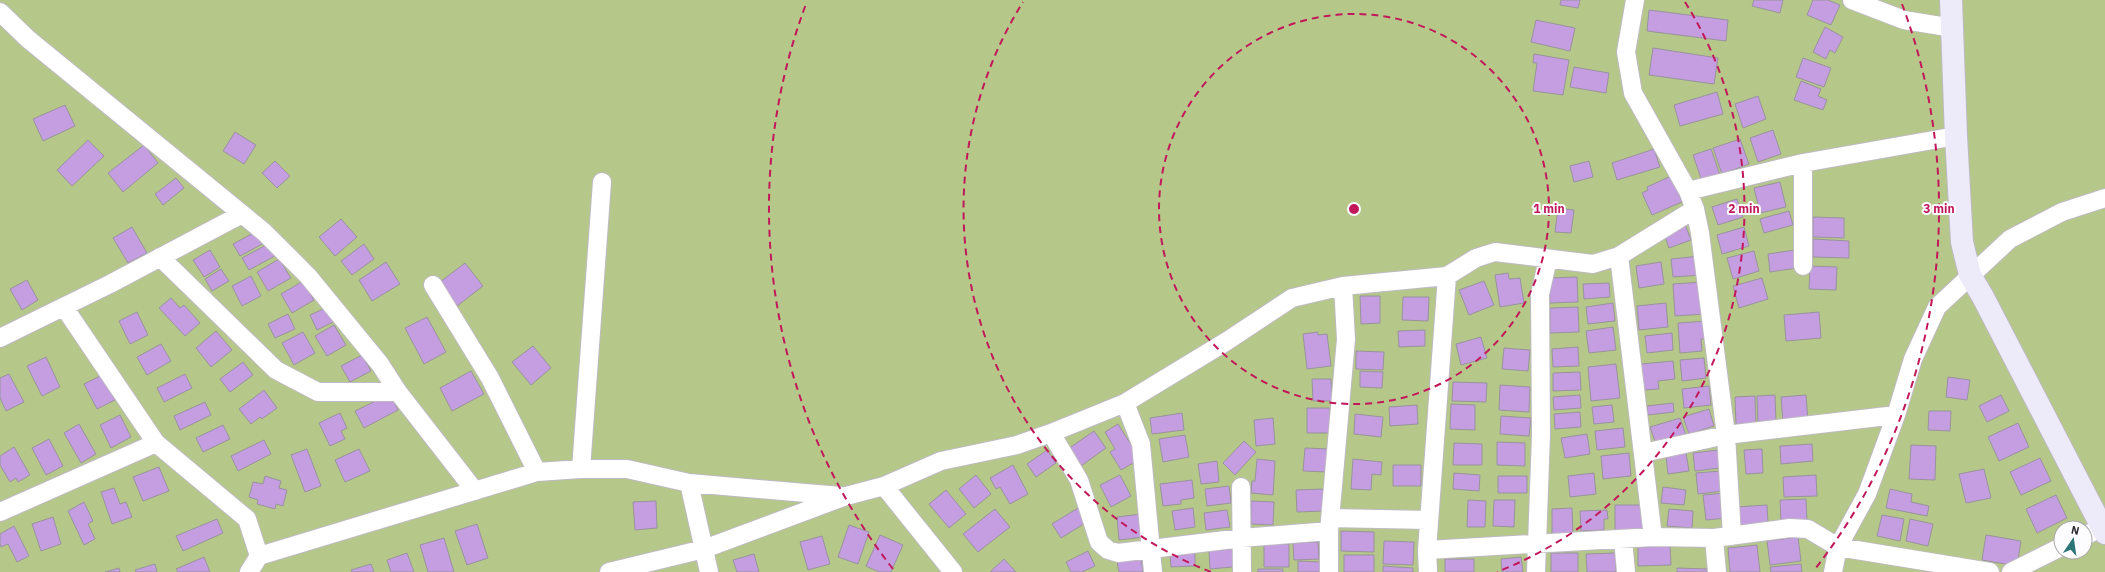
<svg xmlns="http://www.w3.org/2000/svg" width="2105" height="572" viewBox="0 0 2105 572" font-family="'IBM Plex Sans',sans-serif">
<rect width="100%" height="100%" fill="#f2edf6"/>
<path fill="#b6c889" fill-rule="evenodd" d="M0,0H2105V572H0ZM2061,528H2085V552H2061Z"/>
<path fill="#c59ee1" stroke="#98939c" d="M1561,0H1580L1578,8L1560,5Z
M1754,0H1783L1780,13L1752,6Z
M1813,0H1828L1840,5L1831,25L1807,15Z
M1649,10L1728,20L1726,41L1647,31Z
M1536,20L1575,28L1570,51L1531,42Z
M1825,27L1843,37L1835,53L1830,50L1826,59L1813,52Z
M1653,48L1718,58L1714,84L1649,75Z
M1534,54L1569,60L1563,95L1533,91L1537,63H1533Z
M1803,58L1831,68L1824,87L1796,77Z
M1574,67L1609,73L1606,93L1570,87Z
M1801,81L1821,89L1818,96L1827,100L1823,110L1794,100Z
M1717,92L1723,114L1680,126L1674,105Z
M1758,96L1766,119L1743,128L1735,104Z
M65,105L75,126L43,141L33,119Z
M1773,130L1781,154L1758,162L1750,138Z
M235,132L256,145L244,164L223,151Z
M1740,139L1749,164L1722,174L1713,148Z
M88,140L104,156L72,186L57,170Z
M144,145L158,163L123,192L108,173Z
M1654,149L1660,167L1617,180L1612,163Z
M1711,149L1720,175L1702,181L1693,155Z
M275,161L290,176L277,188L262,173Z
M1589,161L1593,177L1574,182L1570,166Z
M1671,176L1682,202L1652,215L1642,193L1648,190L1647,187Z
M176,178L184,188L163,205L155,194Z
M1780,182L1786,207L1760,213L1754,188Z
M1737,199L1743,217L1718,225L1712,207Z
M1558,208L1574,210L1571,233L1555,232Z
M1789,211L1793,225L1764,233L1760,219Z
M1813,217L1844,218V238L1813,237Z
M341,219L357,237L335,256L319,237Z
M1685,224L1691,240L1669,248L1663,231Z
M132,227L147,253L128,263L113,238Z
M1744,227L1749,246L1722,254L1717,235Z
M259,230L266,242L240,256L233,244Z
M1813,239L1849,241V258L1813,257Z
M268,244L275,256L249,270L242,258Z
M364,244L374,259L352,275L341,261Z
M210,250L220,267L204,277L193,260Z
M1795,250L1797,268L1770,272L1768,254Z
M1754,251L1759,271L1733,279L1727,258Z
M1700,256L1702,275L1673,277L1671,259Z
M279,259L291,278L268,291L257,272Z
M386,262L400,284L372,301L359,280Z
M1661,262L1664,284L1639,288L1636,266Z
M465,263L483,286L457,306L440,282Z
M1810,266L1837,267L1836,290L1809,289Z
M221,269L229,281L212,291L205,279Z
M1508,273L1509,279L1520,278L1524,303L1500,307L1495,275Z
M251,276L261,296L242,306L232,286Z
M1577,277L1578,302L1550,303L1549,278Z
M1762,278L1768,299L1739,308L1733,286Z
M27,280L38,300L22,310L10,289Z
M303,281L314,300L292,313L281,294Z
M1484,281L1494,305L1469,315L1459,290Z
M1703,282L1705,314L1675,316L1673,284Z
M1609,283L1610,297L1584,299L1583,284Z
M1360,296H1380V323L1361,324Z
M1403,297H1429L1428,321L1402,320Z
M171,298L180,308L184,305L200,323L185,336L159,308Z
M1613,303L1615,321L1588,324L1586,307Z
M1666,303L1668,327L1639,330L1637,306Z
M330,306L337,320L317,330L310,315Z
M1578,307L1579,332L1550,333V308Z
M137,312L148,335L130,344L119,321Z
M1819,312L1821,338L1786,341L1784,315Z
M288,314L295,329L275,338L268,324Z
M427,317L446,352L424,364L405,328Z
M1707,321L1708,339H1701L1702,351L1680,353L1678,323Z
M334,325L346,345L327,356L315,336Z
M1613,327L1616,350L1589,353L1586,331Z
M1425,330V346L1399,347L1398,331Z
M216,331L232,350L211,367L196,348Z
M303,332L315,353L294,365L282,343Z
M1318,332V335L1327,334L1331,366L1307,369L1303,334Z
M1672,333L1673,350L1647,353L1645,336Z
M1481,337L1487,358L1461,365L1456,344Z
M161,344L171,361L147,375L137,357Z
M533,346L551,368L531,385L512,362Z
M1578,347L1579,366L1553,367L1552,349Z
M1504,348L1530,350L1528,371L1502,369Z
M1356,351L1384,352L1383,370L1356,369Z
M362,355L371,371L350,382L341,366Z
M46,357L60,387L42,396L27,366Z
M1704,358L1706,378L1682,381L1680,360Z
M1673,361L1675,379L1658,381L1659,389L1644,390L1641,364Z
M243,362L253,375L230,392L220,379Z
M1616,364L1620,398L1591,401L1588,367Z
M471,371L484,394L452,411L440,388Z
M1360,371L1383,372L1382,388L1360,387Z
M1580,372L1581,390L1553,391V373Z
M9,374L24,402L6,411L0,398V378Z
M185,374L192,388L164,402L157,388Z
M102,375L115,400L97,409L84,384Z
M1948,377L1970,380L1967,400L1946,397Z
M1312,379H1331L1332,401H1313Z
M1453,382L1487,383L1486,402L1452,401Z
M1500,385L1530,387L1529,412L1499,410Z
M1709,386L1711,405L1684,408L1682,389Z
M264,390L277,408L262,419L260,417L251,424L239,409Z
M390,394L398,410L364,428L355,411Z
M1580,395L1581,408L1554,410L1553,397Z
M1775,395L1776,423L1758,424L1757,396Z
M1806,395L1808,421L1783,423L1781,397Z
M2001,395L2009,411L1987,422L1979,406Z
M1755,396L1756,424H1736L1735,397Z
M205,402L211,415L180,430L174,416Z
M1673,403L1674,412L1648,415L1647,406Z
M1451,404L1475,405V430L1450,429Z
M1417,405L1418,424L1390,426L1389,407Z
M1612,405L1614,422L1594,424L1592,407Z
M1307,408H1330L1329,433H1307Z
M1709,409L1714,426L1689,434L1683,417Z
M1929,411H1951L1950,431L1928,430Z
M1580,412L1581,427L1555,429L1554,414Z
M340,413L347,428L341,431L345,439L330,446L319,423Z
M1182,413L1184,430L1152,434L1150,418Z
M1355,414L1383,417L1381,437L1354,434Z
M120,415L131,437L111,448L100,425Z
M1501,416L1531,418L1529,436L1500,434Z
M1273,418L1275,444L1256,446L1254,420Z
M1680,418L1686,435L1656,444L1650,427Z
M2018,423L2029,447L1999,461L1988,437Z
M79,424L96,454L81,463L64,433Z
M1118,424L1140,459L1121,470L1110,452L1115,449L1105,432Z
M223,425L230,439L203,452L196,438Z
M1623,428L1625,447L1597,450L1595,431Z
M1094,431L1106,448L1081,466L1068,449Z
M1587,434L1590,454L1565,458L1561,438Z
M1185,435L1189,457L1163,462L1159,439Z
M49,439L63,466L46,475L32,448Z
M264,440L271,454L238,471L231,456Z
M1244,441L1256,452L1235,475L1223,463Z
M1497,442L1525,443V466L1497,465Z
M1454,443L1482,444V465H1453Z
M1812,444L1813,461L1781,464L1780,446Z
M1911,445L1936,446L1935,480L1909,479Z
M14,447L30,475L18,482L16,478L10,482L0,465V456Z
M1305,448L1329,449L1328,472L1303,471Z
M307,449L321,486L305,492L291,455Z
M359,449L370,471L345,482L335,460Z
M1762,449L1763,473L1746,474L1744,450Z
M1047,450L1056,463L1036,477L1027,464Z
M1718,450L1720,468L1695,471L1693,453Z
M1629,453L1631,476L1603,479L1601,456Z
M1686,453L1689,471L1668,474L1666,456Z
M2040,458L2051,481L2021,495L2010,472Z
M1257,459L1275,461L1273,495L1251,493L1252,481H1255Z
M1353,459L1382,462L1381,475L1372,474L1371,490L1351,489Z
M1217,461L1219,482L1201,484L1198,464Z
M1013,465L1028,494L1010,504L1000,487L996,489L990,478Z
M1393,465H1421V486H1393Z
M159,467L169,491L143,501L133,477Z
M1984,469L1991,498L1966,503L1959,474Z
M1721,471L1723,491L1698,494L1696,473Z
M1454,473L1480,475L1479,491L1453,489Z
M1594,473L1596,494L1570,497L1568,476Z
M976,475L991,494L974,508L959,489Z
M1120,475L1131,496L1111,507L1100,485Z
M1816,475L1817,496L1784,497L1783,477Z
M265,476L281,481L279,488L287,490L283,506L276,504L275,509L257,504L258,500L249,497L253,482L263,484Z
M1498,476H1527V493H1498Z
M1192,480L1194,498L1181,500V504L1163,506L1160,484Z
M1229,486L1231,503L1207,506L1205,489Z
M1663,487L1686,490L1684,505L1661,503Z
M114,488L120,504L126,502L132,517L112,524L101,492Z
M1323,489L1324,511L1297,512L1296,490Z
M1890,489L1912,494L1911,502L1929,506L1927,516L1886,508Z
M946,490L966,514L949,528L929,504Z
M1724,493L1727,518L1706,520L1703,495Z
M2056,495L2067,518L2037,533L2026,509Z
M1806,499L1807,520L1781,522L1780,500Z
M1468,500L1486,501L1485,527H1467Z
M1494,500H1515L1514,527L1493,526Z
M656,501L657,528L635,530L633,502Z
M1251,501L1274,502L1273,525L1251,524Z
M84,502L93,521L88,524L95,539L84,545L68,511Z
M1615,505H1644L1645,530L1615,531Z
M1767,505L1768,523L1736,525L1735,507Z
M1078,508L1087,522L1061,538L1052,524Z
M1193,508L1195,527L1175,530L1172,511Z
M1572,508L1573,534L1552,535V509Z
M995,509L1010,527L978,552L963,534Z
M1669,509L1693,511L1692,528L1667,526Z
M1227,510L1230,527L1206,530L1204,513Z
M1607,510L1608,519H1604V530L1581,531L1580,511Z
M1141,514L1144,537L1119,540L1117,517Z
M1882,515L1904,519L1900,541L1877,536Z
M53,517L61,544L41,551L32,524Z
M217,519L223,533L183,551L176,536Z
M1910,519L1933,524L1928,546L1906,541Z
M477,524L488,558L467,565L455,531Z
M849,525L869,532L858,564L838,557Z
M14,526L29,556L17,562L8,544L1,547L0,544V534Z
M1341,531L1374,532V552L1341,551Z
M880,535L903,545L891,572H879L866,566Z
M1986,535L2021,541L2017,566L1982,560Z
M822,536L830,564L808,570L800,542Z
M1798,537L1801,561L1770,565L1767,541Z
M444,538L454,572H428L420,545Z
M1384,541L1414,542L1413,565L1383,564Z
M1318,542L1319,559L1294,560L1293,543Z
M1264,544H1289V567H1264Z
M1757,545L1760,572H1730L1728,548Z
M1670,546L1671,565L1638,566V547Z
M1233,549V567L1210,569L1209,551Z
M1088,551L1095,566L1082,572H1071L1066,562Z
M1195,552V566L1171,567L1170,553Z
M407,553L414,572H391L387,560Z
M1551,553H1578V572H1551Z
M1615,553L1616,572H1587L1586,554Z
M754,554L759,572H737L733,560Z
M1344,555H1374V572H1344Z
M204,557L210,572H178L176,569Z
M1141,557L1143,572H1119L1117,561Z
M1521,557L1523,572H1502L1501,559Z
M1004,559L1016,572H990Z
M1445,559H1474V572H1445Z
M1298,561L1320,562V572H1298Z
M155,564L157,572H136L135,570Z
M371,564L374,572H352L351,570Z
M1801,564L1802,572H1771L1770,567Z
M1383,566L1413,568V572H1383Z
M119,568L120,572H105Z
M1677,568L1707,569V572H1677Z
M1258,569H1283V572H1258Z"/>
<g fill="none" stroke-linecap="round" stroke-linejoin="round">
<defs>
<path id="minor" d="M1635,0L1626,52L1633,93L1688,191L1695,209L1700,233L1726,435L1732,536
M1852,0L1904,20L1953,28
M0,12L28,39L264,232L308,276L380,364L398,392L475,491
M1688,191L1803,163L1956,136
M1619,256L1653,537
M160,257L276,370L318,392H398
M1803,266V163
M433,285L490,378L537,472
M64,307L156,443L247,519L259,556
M0,338L110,284L242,214
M1125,403L1141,444L1153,572
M1051,433L1079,480L1099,542L1108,550L1118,553L1242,538L1329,531
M1643,453L1726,435L1896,415
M581,469L602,182
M689,483L709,572
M884,486L953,572
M1241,487L1242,572
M0,512L156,443
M1330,518L1429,520
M2085,536L2102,527
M1714,538L1717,572
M1623,539L1626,572
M1427,550L1653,537L1714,538L1790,528L1808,529L1838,547L1990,572
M249,572L259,556L537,472L581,469H627L689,483L841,496
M609,572L704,549L846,496L884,486L941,461L1017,445L1051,433L1125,403L1227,341L1292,298L1343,286L1447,276L1476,258L1495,252L1593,264L1619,256L1695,209
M1329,572V531L1346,339L1343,286
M1428,572L1427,550L1447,276
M1536,572L1541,435L1540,294L1548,259
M1833,572L1838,547L1867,494L1896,415L1913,359L1937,307L2010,239L2062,212L2105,198
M2011,572L2061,547"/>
<path id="secondary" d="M1951,0L1956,136L1962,242L1970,275L1983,297L2105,533"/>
</defs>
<use href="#minor" stroke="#beb9c2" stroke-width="20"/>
<use href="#secondary" stroke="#beb9c2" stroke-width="24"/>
<use href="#minor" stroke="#fff" stroke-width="18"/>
<use href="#secondary" stroke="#edeaf9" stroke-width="22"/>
</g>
<g fill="none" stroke="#c2185b" stroke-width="2" stroke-dasharray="7 5">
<circle cx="1354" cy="209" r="195"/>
<path d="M1211 572A390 390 0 0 1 1023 2M1685 2A390 390 0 0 1 1497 572"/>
<path d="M893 569A585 585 0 0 1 806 4M1902 4A585 585 0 0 1 1815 569"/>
</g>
<circle cx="1354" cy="209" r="6" fill="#c2185b" stroke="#fdfcfe" stroke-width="2"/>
<g font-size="12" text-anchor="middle" font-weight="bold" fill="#c2185b" stroke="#fdfcfe" stroke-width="4" stroke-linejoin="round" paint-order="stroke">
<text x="1549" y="213">1 min</text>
<text x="1744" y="213">2 min</text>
<text x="1939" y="213">3 min</text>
</g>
<g transform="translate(2073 540) rotate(13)"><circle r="19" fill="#fdfcfe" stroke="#a9a8ab"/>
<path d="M0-3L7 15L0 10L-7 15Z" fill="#2b7576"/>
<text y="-6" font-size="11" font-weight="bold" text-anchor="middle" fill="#2c2a2e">N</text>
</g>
</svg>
